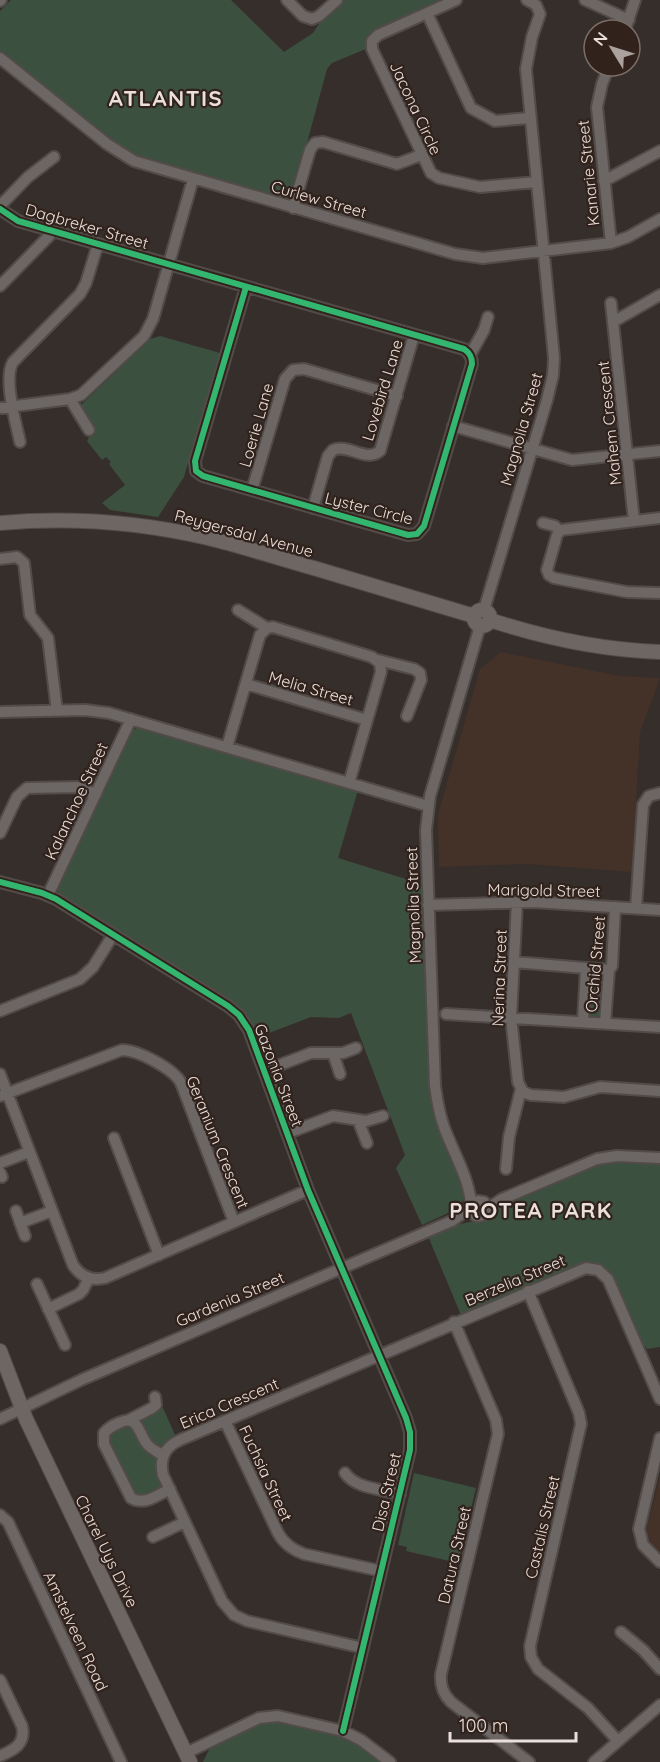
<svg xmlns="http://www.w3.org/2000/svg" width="660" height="1762" viewBox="0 0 660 1762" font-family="Quicksand,sans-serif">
<rect width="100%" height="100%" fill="#362e2b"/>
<path fill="#443128" d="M501,652L620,676L660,678L640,732L632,872L526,864L439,867L438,814L480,669Z
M660,1476V1551L650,1543L646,1532Z"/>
<path fill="#3c503f" d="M11,0H231L284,52L313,33L321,21L341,0H446L373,33L368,48L332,63L327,69C315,112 305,154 291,197L284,199L139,157L117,146L0,52V11Z
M160,336L220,353L184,477L158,517L110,510L102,503L125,485L109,464L111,462L106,457L102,460L87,441L91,433L81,405L150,339Z
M141,726L358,790L338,858L422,884L430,1076L467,1192L459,1208L422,1225L396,1168L405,1155L351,1013L339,1018L311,1017L256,1038L249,1021L59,895L57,888L130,731Z
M590,983H602L600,1016H588Z
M617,1160L660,1162V1347L647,1349L645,1346L642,1348L612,1280L585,1264L575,1266L461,1315L428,1236L451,1226L484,1219L514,1199L597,1164Z
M163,1408L175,1435C155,1456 152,1444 140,1425L141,1418Z
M129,1424L157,1458V1467L162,1485L157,1492L136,1498L107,1442V1434Z
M414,1473L476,1488L458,1563L406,1551L407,1547L398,1545Z
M278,1721L334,1733L360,1745L383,1762H203L211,1746L262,1723Z"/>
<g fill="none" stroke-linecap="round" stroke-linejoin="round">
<defs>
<path id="minor" d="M287,0L303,16L312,19L319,16L337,0
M456,0L378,35L372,41V49L431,173L439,178L480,187L537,182
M585,0L629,20
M0,1L1,0
M427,13L471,108L495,121L529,118
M625,30L635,0
M0,58L107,144L134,161L455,254L483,258L611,243L628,237L660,219
M609,66L602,84L597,107L611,243
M604,181L660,151
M0,206L28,177L54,157
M293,208L310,150L315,143L323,142L397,164L421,155
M0,209L18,221L464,349C470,353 472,357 472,364L424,526L417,534L408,535L203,476L196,471L195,461L246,287
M0,286L49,236L51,230
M611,303L634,521
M613,322L660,295
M470,355L484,330L488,317
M70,399L89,430
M0,408L70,399L81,395L144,336L153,319L193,179
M453,426L572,460L660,451
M20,442C16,423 3,378 13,362L80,294L86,283L98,244
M252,490L285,379L293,370L304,369L397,396
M313,508L328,456L333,450C348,443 366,463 380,451L414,335
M660,518L561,530L557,535L547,570L549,575L554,578L627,592L660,593
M543,523L555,526L559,531
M0,559L17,557L24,563L30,615L48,638L57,711
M238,610L267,628
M484,610L547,400L553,375L554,358L526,69L532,37L540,14L536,5L527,0
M378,660L414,669L420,673L421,680L407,716
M246,684L367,720
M0,712L85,710L109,713L428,806
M227,747L260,635L267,628L273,627L372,657L380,663L381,672L349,783
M0,833L17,797L27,788L77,787L96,794
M0,882L42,893L56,899L228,1006L239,1015L249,1030L308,1190L406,1418L410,1432V1450L343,1731
M48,895L131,719
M517,902L511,1017L518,1082L523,1092L531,1095L564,1097L600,1087L660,1091
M428,905L533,902L660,910
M636,908L643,805L649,796L660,793
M514,962L609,970
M0,1011L80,979L93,967L113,935
M446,1014L660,1027
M583,1022L586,969
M605,1023L609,970L612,966L615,907
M333,1053L340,1074
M264,1071L311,1053H343L356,1048
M0,1074L73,1265C81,1277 92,1281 105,1278L308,1190
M0,1096L122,1050C138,1050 174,1069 181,1083L234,1222
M358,1120L367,1143
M288,1133L333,1116L366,1121L383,1116
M114,1138L159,1255
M0,1163L29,1152
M506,1169L509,1137L521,1089
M0,1172L2,1177
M472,1204L478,1201L484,1202C489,1210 485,1217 476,1216L471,1211C472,1182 454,1155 444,1127C439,1114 437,1100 435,1086L426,830L430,796L480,626
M487,1209L502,1199L597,1159L617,1156L660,1158
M16,1211L25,1236
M20,1223L52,1211
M37,1284L65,1345
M528,1291L579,1413L581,1424L530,1646L531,1657L538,1669L588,1708L618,1741
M48,1309L79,1294L83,1290L89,1278
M454,1322L496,1420L498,1434L441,1674C440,1686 443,1694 451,1702L529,1762
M0,1419L81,1380L452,1221L471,1207
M129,1420L152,1408L156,1405L155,1397
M225,1421L278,1533C284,1544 293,1550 304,1554L381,1571
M660,1438L639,1529L643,1545L660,1562
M163,1456C158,1452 151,1449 147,1444C139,1434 138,1415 121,1422C114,1425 109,1427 104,1433V1444L131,1498C144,1506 158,1495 170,1489
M345,1473C356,1489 382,1489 400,1494
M0,1515L8,1522L121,1762
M153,1537L185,1522
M621,1632L643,1650L660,1669
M363,1648L247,1621L234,1615L222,1601L163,1475C159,1458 165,1447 180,1440L586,1268L598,1270L608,1279L660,1399
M0,1680L22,1726C26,1744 14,1750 0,1756
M186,1753L259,1718L278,1716L343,1731L361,1740L390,1762
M594,1762L660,1705"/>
<path id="major" d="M0,523C69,517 140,522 208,538C245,547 281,559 317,569C369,585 422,600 474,616
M474 618a8 8 0 1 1 16 0a8 8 0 1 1-16 0Z
M490,620C545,638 602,650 660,652
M0,1351L26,1419L190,1762"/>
</defs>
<use href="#minor" stroke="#524b48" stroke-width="14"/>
<use href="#major" stroke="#524b48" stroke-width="16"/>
<use href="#minor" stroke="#6c6664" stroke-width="10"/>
<use href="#major" stroke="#6d6663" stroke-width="14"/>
<defs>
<path id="cycleway" d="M0,209L18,221L464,349C470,353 472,357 472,364L424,526L417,534L408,535L203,476L196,471L195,461L246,287
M0,882L42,893L56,899L228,1006L239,1015L249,1030L308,1190L406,1418L410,1432V1450L343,1731"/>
</defs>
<use href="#cycleway" stroke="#31221c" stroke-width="10"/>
<use href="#cycleway" stroke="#33b770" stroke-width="6"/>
</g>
<g text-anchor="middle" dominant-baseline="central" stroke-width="4.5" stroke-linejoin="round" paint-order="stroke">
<g font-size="16" fill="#eadfdb" stroke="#31221c">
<text transform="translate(416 108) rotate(65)">Jacona Circle</text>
<text transform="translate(588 173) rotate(-96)">Kanarie Street</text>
<text transform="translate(319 199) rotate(16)">Curlew Street</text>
<text transform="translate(87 226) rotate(16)">Dagbreker Street</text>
<text transform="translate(382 390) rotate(-73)">Lovebird Lane</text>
<text transform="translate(609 423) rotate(-96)">Mahem Crescent</text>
<text transform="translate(256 425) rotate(-74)">Loerie Lane</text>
<text transform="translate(521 429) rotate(-74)">Magnolia Street</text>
<text transform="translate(369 508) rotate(14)">Lyster Circle</text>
<text transform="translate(244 533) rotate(15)">Reygersdal Avenue</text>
<text transform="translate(311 688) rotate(16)">Melia Street</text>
<text transform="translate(76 801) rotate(-65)">Kalanchoe Street</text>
<text transform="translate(544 890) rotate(1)">Marigold Street</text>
<text transform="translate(413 905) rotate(-92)">Magnolia Street</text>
<text transform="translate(595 964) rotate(-85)">Orchid Street</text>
<text transform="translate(499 978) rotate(-88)">Nerina Street</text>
<text transform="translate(279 1075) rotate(69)">Gazonia Street</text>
<text transform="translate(218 1142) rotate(68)">Geranium Crescent</text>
<text transform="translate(515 1280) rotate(-23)">Berzelia Street</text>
<text transform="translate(230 1299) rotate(-23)">Gardenia Street</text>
<text transform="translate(229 1403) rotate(-23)">Erica Crescent</text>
<text transform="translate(266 1473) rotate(65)">Fuchsia Street</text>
<text transform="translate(386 1492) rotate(-77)">Disa Street</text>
<text transform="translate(542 1527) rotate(-77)">Castalis Street</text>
<text transform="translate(107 1551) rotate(64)">Charel Uys Drive</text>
<text transform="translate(454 1555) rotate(-77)">Datura Street</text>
<text transform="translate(76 1631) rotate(65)">Amstelveen Road</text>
</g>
<g font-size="22" font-weight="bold" letter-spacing="1.5" fill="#eadfdb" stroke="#31221c">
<text x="166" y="98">ATLANTIS</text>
<text x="531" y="1210">PROTEA PARK</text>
</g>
</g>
<g transform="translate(612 48) rotate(308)"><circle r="28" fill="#31221c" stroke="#7b6e68" stroke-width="1.5"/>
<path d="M0-4.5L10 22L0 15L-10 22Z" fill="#aba19d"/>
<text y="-9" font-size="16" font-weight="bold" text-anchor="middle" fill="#eadfdb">N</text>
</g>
<path d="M450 1732v9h126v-9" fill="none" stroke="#eadfdb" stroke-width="3"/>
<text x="459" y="1732" font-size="18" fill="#eadfdb" stroke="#31221c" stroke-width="4.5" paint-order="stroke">100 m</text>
</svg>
